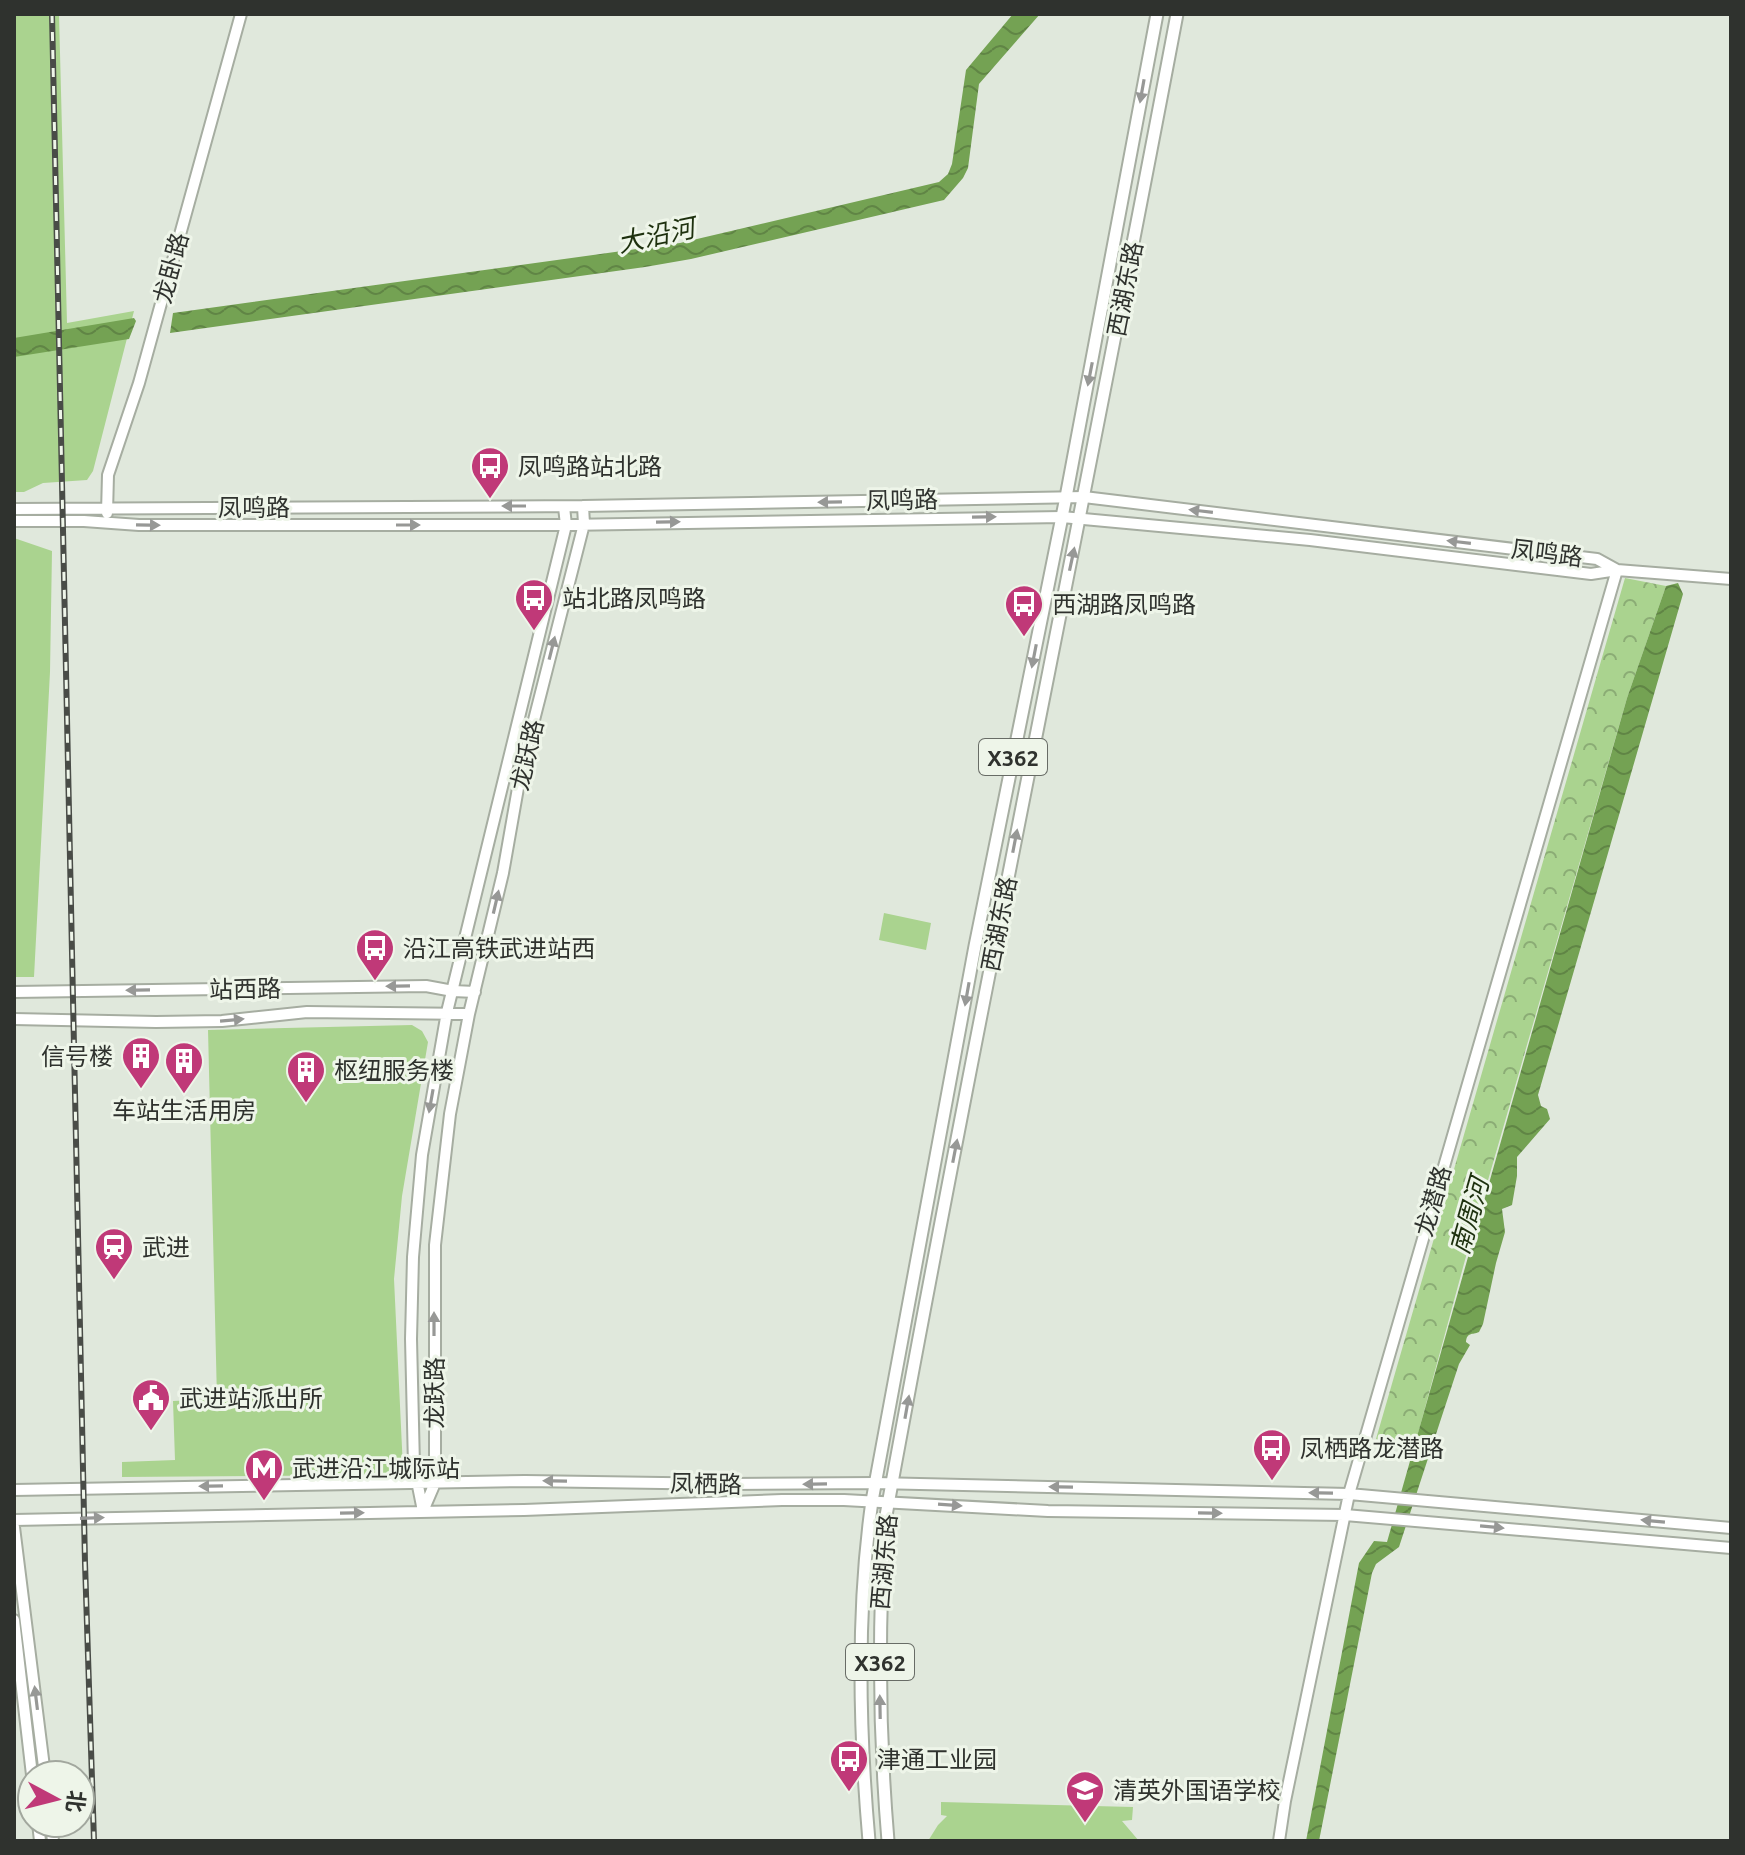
<svg xmlns="http://www.w3.org/2000/svg" width="1745" height="1855" viewBox="0 0 1745 1855" font-family="Ubuntu,'Noto Sans SC',sans-serif">
<defs>
<pattern id="forest-crowns" width="20" height="18" patternUnits="userSpaceOnUse" patternTransform="scale(2)"><rect width="20" height="18" fill="#aad38f"/><path d="M2 6a3 3 0 1 1 6 0M12 15a3 3 0 1 1 6 0" fill="none" stroke="#8bac75"/></pattern>
<pattern id="water-waves" width="16" height="10" patternUnits="userSpaceOnUse" patternTransform="scale(2)"><rect width="16" height="10" fill="#74a253"/><path d="M0 5q4-4 8 0t8 0" fill="none" stroke="#608545"/></pattern>
</defs>
<rect width="100%" height="100%" fill="#e0e8dc"/>
<path fill="url(#forest-crowns)" d="M1625,578L1666,586L1627,698L1465,1260L1413,1452L1376,1439Z"/>
<path fill="#aad38f" d="M16,14H59L67,323L134,311L93,471L87,480L43,483L24,492H14V60Z
M14,538L52,551L50,672L34,977H14Z
M884,913L931,923L926,950L879,940Z
M412,1025L422,1031L428,1042L402,1196L394,1279L403,1469L398,1475L122,1477V1462L175,1460L173,1401L217,1399L208,1030Z
M941,1802L1133,1807L1132,1820L1122,1821L1139,1841H928L938,1825L947,1816L941,1815Z"/>
<path fill="url(#water-waves)" d="M1013,14H1040L979,84L968,168L963,178L944,200L691,259L645,267L170,333L173,313L680,243L939,182L948,174L952,164L966,70Z
M134,318L136,321L129,339L14,357V338Z
M1678,583L1683,594L1538,1095L1541,1106L1547,1109L1550,1119L1517,1157V1176L1512,1205L1502,1209L1505,1232L1496,1263L1483,1324L1479,1332C1472,1335 1467,1332 1466,1342L1470,1345L1459,1364L1399,1547L1376,1564L1372,1573L1319,1841H1306L1359,1563L1374,1541L1387,1542L1627,698L1666,586Z"/>
<g fill="none" stroke-linecap="round" stroke-linejoin="round">
<defs>
<path id="secondary" d="M14,509L583,506L1084,497L1597,559L1617,570
M107,513L108,475L139,383L241,14
M14,521H84L139,525H566L1062,517L1310,540L1591,574L1617,570L1731,579
M14,992L426,986L453,991L475,992
M14,1019L156,1022L222,1021L307,1012L469,1014
M14,1490L525,1481L730,1484L876,1483L1349,1494L1731,1528
M423,1511L435,1483V1245L450,1114L469,1014L503,873L521,771L584,524L583,506
M423,1511L414,1466L411,1339L413,1257L422,1155L447,1012L566,525L564,507
M14,1520L524,1510L782,1500H844L1048,1511L1345,1515L1731,1548
M14,1527L45,1775
M14,1620L32,1775
M38,1823L40,1841
M51,1823L53,1841
M1279,1841L1285,1801L1349,1494L1617,570"/>
<path id="primary" d="M869,1841C859,1728 856,1613 872,1501L975,946L1066,497L1157,14
M888,1841C879,1734 878,1628 885,1521C977,1017 1082,517 1177,14"/>
</defs>
<use href="#secondary" stroke="#a6ada1" stroke-width="14"/>
<use href="#primary" stroke="#a6ada1" stroke-width="15"/>
<use href="#secondary" stroke="#fff" stroke-width="10"/>
<use href="#primary" stroke="#fff" stroke-width="11"/>
<defs>
<path id="rail" d="M52,14L85,1563L94,1841"/>
</defs>
<use href="#rail" stroke="#494c47" stroke-width="6"/>
<use href="#rail" stroke="#eef5e9" stroke-width="3" stroke-dasharray="9" stroke-linecap="butt"/>
</g>
<defs><path id="oneway-solid" d="M-6-.8H1V-3.2L6.5 0L1 3.2V.8H-6Z" transform="scale(2)"/></defs>
<g fill="#979896">
<use href="#oneway-solid" transform="translate(1142 91) rotate(100)"/>
<use href="#oneway-solid" transform="translate(1090 374) rotate(101)"/>
<use href="#oneway-solid" transform="translate(830 502) rotate(179)"/>
<use href="#oneway-solid" transform="translate(514 506) rotate(180)"/>
<use href="#oneway-solid" transform="translate(1201 511) rotate(-173)"/>
<use href="#oneway-solid" transform="translate(984 517) rotate(-1)"/>
<use href="#oneway-solid" transform="translate(668 522) rotate(-1)"/>
<use href="#oneway-solid" transform="translate(148 525) rotate(1)"/>
<use href="#oneway-solid" transform="translate(408 525)"/>
<use href="#oneway-solid" transform="translate(1459 542) rotate(-173)"/>
<use href="#oneway-solid" transform="translate(1072 559) rotate(-78)"/>
<use href="#oneway-solid" transform="translate(552 648) rotate(-76)"/>
<use href="#oneway-solid" transform="translate(1034 656) rotate(101)"/>
<use href="#oneway-solid" transform="translate(1015 841) rotate(-79)"/>
<use href="#oneway-solid" transform="translate(496 902) rotate(-77)"/>
<use href="#oneway-solid" transform="translate(398 986) rotate(179)"/>
<use href="#oneway-solid" transform="translate(138 990) rotate(179)"/>
<use href="#oneway-solid" transform="translate(967 994) rotate(100)"/>
<use href="#oneway-solid" transform="translate(232 1020) rotate(-5)"/>
<use href="#oneway-solid" transform="translate(431 1101) rotate(100)"/>
<use href="#oneway-solid" transform="translate(955 1151) rotate(-79)"/>
<use href="#oneway-solid" transform="translate(434 1324) rotate(-90)"/>
<use href="#oneway-solid" transform="translate(907 1407) rotate(-80)"/>
<use href="#oneway-solid" transform="translate(555 1481) rotate(-179)"/>
<use href="#oneway-solid" transform="translate(815 1484) rotate(179)"/>
<use href="#oneway-solid" transform="translate(211 1486) rotate(179)"/>
<use href="#oneway-solid" transform="translate(1061 1487) rotate(-179)"/>
<use href="#oneway-solid" transform="translate(1321 1493) rotate(-179)"/>
<use href="#oneway-solid" transform="translate(950 1505) rotate(4)"/>
<use href="#oneway-solid" transform="translate(352 1513) rotate(-1)"/>
<use href="#oneway-solid" transform="translate(1210 1513) rotate(1)"/>
<use href="#oneway-solid" transform="translate(92 1518) rotate(-2)"/>
<use href="#oneway-solid" transform="translate(1653 1521) rotate(-175)"/>
<use href="#oneway-solid" transform="translate(1492 1527) rotate(5)"/>
<use href="#oneway-solid" transform="translate(36 1698) rotate(-97)"/>
<use href="#oneway-solid" transform="translate(880 1707) rotate(-91)"/>
</g>
<defs>
<symbol id="bus-pin" viewBox="-11 -11 22 30"><path d="M0 17L-7.5 6A9.5 9.5 0 1 1 7.5 6Z" fill="#c03978" stroke="#eef5e9"/><path d="M-5-6H5V4H4V6H2V4H-2V6H-4V4H-5ZM-3.5-4V0h7V-4ZM-3.5 1.2v1.5H-2V1.2ZM2 1.2v1.5H3.5V1.2Z" fill="#fff"/></symbol>
<symbol id="building-pin" viewBox="-11 -11 22 30"><path d="M0 17L-7.5 6A9.5 9.5 0 1 1 7.5 6Z" fill="#c03978" stroke="#eef5e9"/><path d="M-4-6H4V6H1V3H-1V6H-4ZM-2.5-4.3h1.7v1.8h-1.7ZM.8-4.3h1.7v1.8H.8ZM-2.5-1h1.7V.8h-1.7ZM.8-1h1.7V.8H.8Z" fill="#fff"/></symbol>
<symbol id="station-pin" viewBox="-11 -11 22 30"><path d="M0 17L-7.5 6A9.5 9.5 0 1 1 7.5 6Z" fill="#c03978" stroke="#eef5e9"/><path d="M-3-6H3Q5-6 5-4V2Q5 4 3 4L4.5 6H3L1.5 4h-3L-3 6H-4.5L-3 4Q-5 4-5 2V-4Q-5-6-3-6ZM-3.5-4v3h7v-3ZM-3.5 1v1.5H-2V1ZM2 1v1.5H3.5V1Z" fill="#fff"/></symbol>
<symbol id="civic-pin" viewBox="-11 -11 22 30"><path d="M0 17L-7.5 6A9.5 9.5 0 1 1 7.5 6Z" fill="#c03978" stroke="#eef5e9"/><path d="M-.6-6.5H3V-4.5H.6V-3L4-1V1h2V6H-6V1h2V-1L-.6-3ZM-1.2 2.5V6h2.4V2.5Z" fill="#fff"/></symbol>
<symbol id="metro-pin" viewBox="-11 -11 22 30"><path d="M0 17L-7.5 6A9.5 9.5 0 1 1 7.5 6Z" fill="#c03978" stroke="#eef5e9"/><path d="M-5.5 5V-5H-3L0 0L3-5H5.5V5H3V-.5L0 4L-3-.5V5Z" fill="#fff"/></symbol>
<symbol id="school-pin" viewBox="-11 -11 22 30"><path d="M0 17L-7.5 6A9.5 9.5 0 1 1 7.5 6Z" fill="#c03978" stroke="#eef5e9"/><path d="M0-5L7-2L0 1L-7-2ZM-4 1L0 2.5L4 1V4Q0 6-4 4Z" fill="#fff"/></symbol>
</defs>
<g fill-rule="evenodd">
<use href="#bus-pin" x="468" y="444" width="44" height="60"/>
<use href="#bus-pin" x="512" y="576" width="44" height="60"/>
<use href="#bus-pin" x="1002" y="582" width="44" height="60"/>
<use href="#bus-pin" x="353" y="926" width="44" height="60"/>
<use href="#building-pin" x="119" y="1034" width="44" height="60"/>
<use href="#building-pin" x="162" y="1039" width="44" height="60"/>
<use href="#building-pin" x="284" y="1048" width="44" height="60"/>
<use href="#station-pin" x="92" y="1225" width="44" height="60"/>
<use href="#civic-pin" x="129" y="1376" width="44" height="60"/>
<use href="#bus-pin" x="1250" y="1426" width="44" height="60"/>
<use href="#metro-pin" x="242" y="1446" width="44" height="60"/>
<use href="#bus-pin" x="827" y="1737" width="44" height="60"/>
<use href="#school-pin" x="1063" y="1768" width="44" height="60"/>
</g>
<g text-anchor="middle" dominant-baseline="central" stroke-width="6" stroke-linejoin="round" paint-order="stroke">
<g fill="#eef5e9" stroke="#686c66" stroke-width="2">
<rect x="979" y="739" width="68" height="36" rx="6"/>
<rect x="846" y="1644" width="68" height="36" rx="6"/>
</g>
<g font-size="22" font-weight="bold" fill="#2f322e">
<text x="1013" y="757">X362</text>
<text x="880" y="1662">X362</text>
</g>
<g font-size="24" fill="#2f322e" stroke="#eef5e9">
<text transform="translate(171 268) rotate(-75)">龙卧路</text>
<text transform="translate(1125 289) rotate(-79)">西湖东路</text>
<text transform="translate(902 500) rotate(-1)">凤鸣路</text>
<text x="254" y="507">凤鸣路</text>
<text transform="translate(1547 553) rotate(7)">凤鸣路</text>
<text transform="translate(527 755) rotate(-77)">龙跃路</text>
<text transform="translate(999 924) rotate(-79)">西湖东路</text>
<text transform="translate(245 989) rotate(-1)">站西路</text>
<text transform="translate(1433 1201) rotate(-74)">龙潜路</text>
<text transform="translate(434 1393) rotate(-90)">龙跃路</text>
<text transform="translate(706 1484) rotate(1)">凤栖路</text>
<text transform="translate(884 1562) rotate(-85)">西湖东路</text>
</g>
<g font-size="24" fill="#2f322e" stroke="#eef5e9" text-anchor="start">
<text x="518" y="466">凤鸣路站北路</text>
<text x="562" y="598">站北路凤鸣路</text>
<text x="1052" y="604">西湖路凤鸣路</text>
<text x="403" y="948">沿江高铁武进站西</text>
<text x="113" y="1056" text-anchor="end">信号楼</text>
<text x="334" y="1070">枢纽服务楼</text>
<text x="184" y="1110" text-anchor="middle">车站生活用房</text>
<text x="142" y="1247">武进</text>
<text x="179" y="1398">武进站派出所</text>
<text x="1300" y="1448">凤栖路龙潜路</text>
<text x="292" y="1468">武进沿江城际站</text>
<text x="877" y="1759">津通工业园</text>
<text x="1113" y="1790">清英外国语学校</text>
</g>
<g font-size="26" font-style="italic" fill="#1d300e" stroke="#eef5e9">
<text transform="translate(656 235) rotate(-12)">大沿河</text>
<text transform="translate(1469 1216) rotate(-74)">南周河</text>
</g>
</g>
<rect width="1745" height="1855" fill="none" stroke="#2f322e" stroke-width="32"/>
<g transform="translate(56 1799) rotate(97)"><circle r="38" fill="#eef5e9" stroke="#a2a79e" stroke-width="2"/>
<path d="M0-6L14 30L0 20L-14 30Z" fill="#c03978"/>
<text y="-12" font-size="22" font-weight="bold" text-anchor="middle" fill="#2f322e">北</text>
</g>
</svg>
